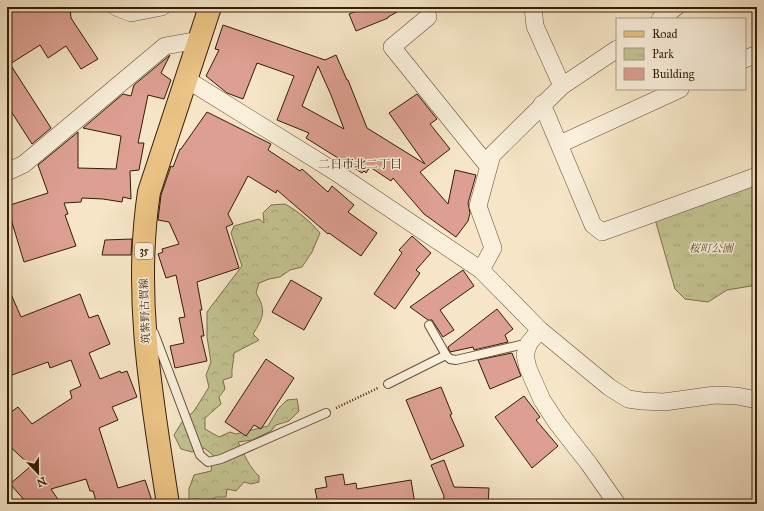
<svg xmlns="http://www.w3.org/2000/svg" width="764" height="511" viewBox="0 0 764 511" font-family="'IM FELL Great Primer','Noto Serif JP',serif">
<defs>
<pattern id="forest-crowns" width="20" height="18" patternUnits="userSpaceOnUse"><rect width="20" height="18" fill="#c3c391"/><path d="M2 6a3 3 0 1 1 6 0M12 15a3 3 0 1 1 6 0" fill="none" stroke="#a8a77c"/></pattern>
<pattern id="park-tufts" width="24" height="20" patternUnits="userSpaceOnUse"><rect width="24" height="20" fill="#c3c391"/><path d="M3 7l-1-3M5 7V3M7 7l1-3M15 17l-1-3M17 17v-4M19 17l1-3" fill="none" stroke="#a8a77c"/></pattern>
</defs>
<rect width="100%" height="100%" fill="#f6e6c7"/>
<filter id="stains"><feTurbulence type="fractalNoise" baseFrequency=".005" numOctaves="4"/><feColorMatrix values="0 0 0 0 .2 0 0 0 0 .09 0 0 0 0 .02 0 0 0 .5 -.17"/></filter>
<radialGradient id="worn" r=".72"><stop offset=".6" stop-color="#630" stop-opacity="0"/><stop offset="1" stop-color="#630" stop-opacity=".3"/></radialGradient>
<path fill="url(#forest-crowns)" stroke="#7b704c" d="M285,204C299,212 310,221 320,233L312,252L302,267L290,270L280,277L269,279L259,283L256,293C267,311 263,318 253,334L259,340L234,353C234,362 231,368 232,377L223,380L225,389L219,397L221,404L205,418V429L219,437L230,432L236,434L268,426L278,409L287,400L297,399L299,411L289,421L276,425L271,431L252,440L238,442C245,455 248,466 259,476V482L251,484L244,482L236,491L227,489L226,497H216L206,504H189V489L194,475L211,471L213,455L204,448L192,452L181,449L174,435L182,422L194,411L209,387L206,375L211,362L207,337V312L242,266L231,233L234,226L259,219L264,223L263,213L271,205Z"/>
<path fill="url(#park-tufts)" stroke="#7b704c" d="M752,185L757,205V285L727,290L708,302L685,299L675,289L655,219Z"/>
<path fill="#dc9f91" stroke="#331c08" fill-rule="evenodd" d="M7,7H70L71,18L98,59L81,69L66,46L48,58L40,45L10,64L51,128L32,144L7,105Z
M366,7H406L388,17V18L356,31L349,14Z
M223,25L325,60L336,55L347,80H348L367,128L425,164L389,113L417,94L437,119L430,124L450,149L420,172L448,204L455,170L476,175L468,203L470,213L468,221L456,237L424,214L393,178L391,181L370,167L366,173L364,171L362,173L306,138L309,133L277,120L294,76L257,63L243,99L227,93L206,76L219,50L215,49ZM318,66L331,95L344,129L302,106Z
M170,55L161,73L171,80L164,99L148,95L138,143H144L139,170L130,171L131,199L123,197L122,202L103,199L82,198L81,202L64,203L68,214L65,215L76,246L24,262L7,206L48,193L38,165L78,132V168L116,169L121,136L83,128L123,94L131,96L134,85Z
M207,112L271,144L268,150L300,171L302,169L328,192L332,186L354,205L348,212L377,233L361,256L329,233L328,234L277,190L276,193L248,176L228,214L233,224L226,227L239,268L197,282L202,310H200L204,336H201L207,361L175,368L170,346L184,343L179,318L185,317L176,275L166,278L158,254L163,252L162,249L179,244L169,222L158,220L161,195L171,166L173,167L180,149H181Z
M412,236L431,253L416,270L420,273L395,309L374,294L402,253L399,250Z
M132,239L131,255H102L105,240Z
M463,270L474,286L440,310L454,330L443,337L432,320H428L410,307Z
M291,280L322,298L304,330L272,312Z
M7,285L21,317L80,294L89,318L98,315L110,344L89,353L100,379L120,371L121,373L127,371L137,397L112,407L118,420L99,428L118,488L145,480L153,504H97L93,491H90L86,479L51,489L61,504H28L10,484L31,466L7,444V415L18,407L32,424L72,398L70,391L81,386L71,360L50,368L48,362L12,375L7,363Z
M497,309L513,329L505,335L508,342L474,350L473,347L450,352L448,347Z
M512,353L521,376L490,389L478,360Z
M266,359L294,378L261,429L254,425L246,436L225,422Z
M441,387L452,414L450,415L464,446L431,460L406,400Z
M524,396L540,417L536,420L558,446L532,468L495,417Z
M444,460L454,487L489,488L488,504H443L444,496L431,465Z
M343,474L345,485L356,483L357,489L411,480L415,504H318L315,489L327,487L325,477Z"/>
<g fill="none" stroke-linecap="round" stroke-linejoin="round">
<defs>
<path id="lane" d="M429,325L446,355L450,359L456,360L529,343
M154,333L200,455L208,462L221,459L326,413
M388,384L446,355"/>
<path id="street" d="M116,7L131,13L162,7
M533,7L535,26L562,86
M428,17L392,47L488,166
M660,19L676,7
M745,59L757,54
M186,79L334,171L481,270L540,330L609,387L628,399L642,401L664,402L715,395L737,396L757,400
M542,104L593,225L602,232L757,176
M560,144L680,89
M7,172L24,164L165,46L199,40
M481,270L493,248L478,206L492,155L562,86L617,49
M540,330L529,343L525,355L528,368L542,400L557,423L589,464L617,504"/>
<path id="primary" d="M168,504C152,400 133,297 149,192L210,7"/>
</defs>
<use href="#lane" stroke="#644e38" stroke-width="10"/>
<use href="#street" stroke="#644e38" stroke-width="18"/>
<use href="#primary" stroke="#331c08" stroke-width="24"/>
<path stroke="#331c08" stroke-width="2.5" stroke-dasharray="1 2" stroke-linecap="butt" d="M336,408L378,388"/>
<use href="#lane" stroke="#f9efdb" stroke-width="8"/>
<use href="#street" stroke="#f9efdb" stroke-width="17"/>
<use href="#primary" stroke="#ebc384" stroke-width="22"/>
</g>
<g text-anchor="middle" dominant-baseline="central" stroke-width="3" stroke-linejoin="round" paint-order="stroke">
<rect fill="#f9efdb" stroke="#6e5b47" stroke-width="1" x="135" y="243" width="18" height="16" rx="3"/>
<g font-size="10" font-weight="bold" fill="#331c08">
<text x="144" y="251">35</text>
</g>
<g font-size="11" font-style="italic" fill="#5e4e31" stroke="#f9efdb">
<text x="711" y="248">桜町公園</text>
</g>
<g font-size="11" fill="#331c08" stroke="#f9efdb">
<text transform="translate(145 311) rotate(-92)">筑紫野古賀線</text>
</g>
<g font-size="12" fill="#331c08" stroke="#f9efdb">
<text x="360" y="164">二日市北二丁目</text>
</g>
</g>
<rect width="764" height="511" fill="none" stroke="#f6e6c7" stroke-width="24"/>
<rect x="8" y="8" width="748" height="495" fill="none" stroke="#331c08" stroke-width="2"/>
<rect x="12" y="12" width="740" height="487" fill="none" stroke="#331c08"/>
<rect x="616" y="18" width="130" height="72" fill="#f9efdb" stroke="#aa9b87"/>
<rect x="624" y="31" width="20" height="6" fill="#ebc384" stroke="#aa9b87"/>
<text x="652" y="38" font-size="12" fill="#331c08">Road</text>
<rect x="624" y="48" width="20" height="12" fill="url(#park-tufts)" stroke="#aa9b87"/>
<text x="652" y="58" font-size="12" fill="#331c08">Park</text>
<rect x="624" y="68" width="20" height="12" fill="#dc9f91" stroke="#aa9b87"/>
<text x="652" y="78" font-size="12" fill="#331c08">Building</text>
<g transform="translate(38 473) rotate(158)" stroke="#f9efdb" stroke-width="3" paint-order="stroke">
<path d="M0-3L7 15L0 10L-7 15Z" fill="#331c08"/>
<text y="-6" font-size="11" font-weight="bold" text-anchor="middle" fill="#331c08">N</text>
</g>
<rect width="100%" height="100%" filter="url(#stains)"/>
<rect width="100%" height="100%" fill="url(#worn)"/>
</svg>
